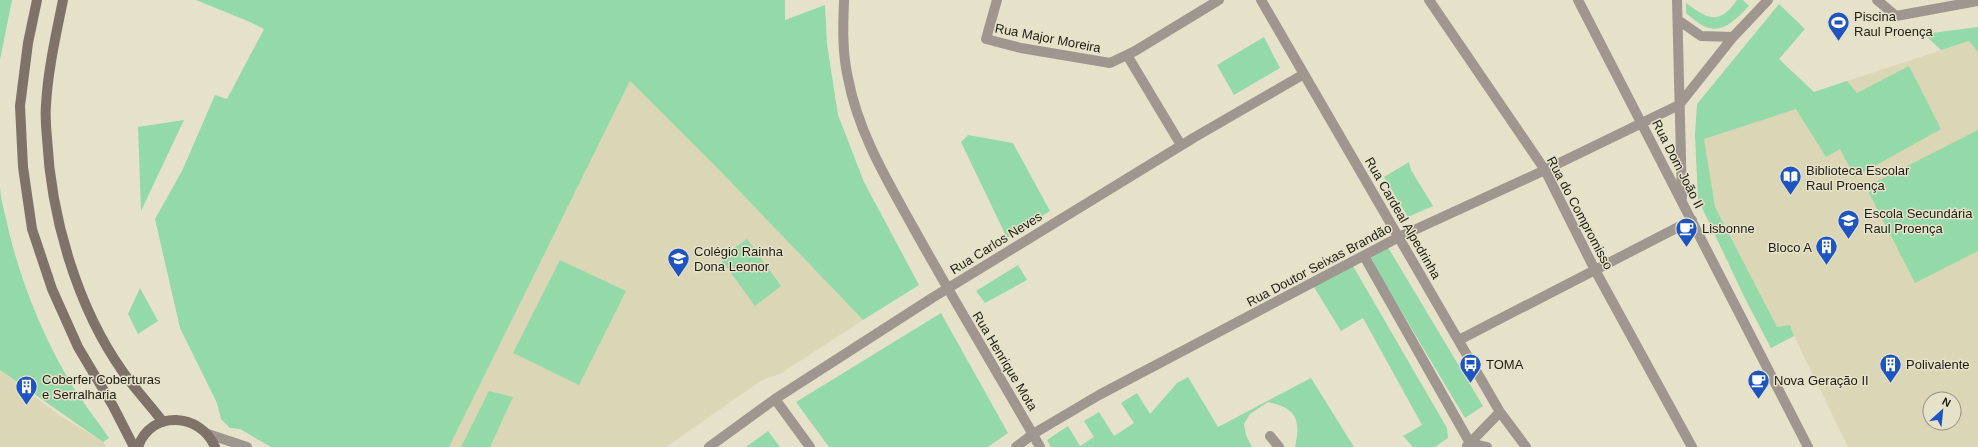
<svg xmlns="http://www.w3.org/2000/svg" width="1978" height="447" viewBox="0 0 1978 447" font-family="Helvetica,sans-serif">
<rect width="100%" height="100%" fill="#e6e2c9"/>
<path fill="#dbd6b5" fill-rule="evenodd" d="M1978,38V447H1848L1794,336L1771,348L1747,303L1698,199L1695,134L1814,92ZM1930,399H1954V423H1930Z
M630,81L724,175L863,320L780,374L762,380L666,447H449Z
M0,370L59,415L103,442L106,447H0Z"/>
<path fill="#94d9a8" d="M0,0H12L0,60Z
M196,0H785V20L825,5L827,44L838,115L864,182L919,285L863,320L724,175L630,81L449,447H271L240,429L230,428L221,419L217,403L180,328L155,219L182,171L215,95L227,99L264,29L250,22Z
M1737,0H1743L1749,6C1726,30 1714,39 1686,13V3C1708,19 1719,26 1737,0Z
M1779,4L1805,29L1779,59L1814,92L1847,81L1857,93L1909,66L1941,129L1855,177L1840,149L1826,157L1796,109L1704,139L1715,207L1777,327L1790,325L1794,336L1771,348L1744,296L1698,199L1695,134L1697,104Z
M1978,27V52L1969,41L1941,50L1924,34Z
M1264,37L1280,68L1234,95L1217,65Z
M184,120L141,211L138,127Z
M1978,130V251L1915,283L1866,187Z
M968,135L1013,143L1050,211L1007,238L961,142Z
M1409,162L1411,170L1433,206L1408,217L1384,177Z
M0,187C1,202 6,217 9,232C21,281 41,331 66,375C78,397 95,417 109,438L103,442L0,370Z
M747,239L781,286L755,306L720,258Z
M1386,244L1483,406L1465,418L1370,259Z
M560,260L626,291L579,385L513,353Z
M1018,265L1027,280L985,303L976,291Z
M1353,266L1447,428L1448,438L1435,447H1413L1403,436L1422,425L1363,318L1341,331L1312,284Z
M140,288L158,321L138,334L128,314Z
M941,313L1008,433L988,447H829L796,402Z
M1188,377L1218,427L1311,378L1354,447H1295C1301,420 1297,408 1268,402L1250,414L1244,424L1246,435L1252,447H1051L1047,440L1068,426L1080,446L1094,437L1084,421L1099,412L1114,436L1134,423L1121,403L1137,393L1150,414L1177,383Z
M489,391L513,397L490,447H461Z
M768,431L780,447H746Z"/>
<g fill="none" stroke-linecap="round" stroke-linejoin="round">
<path stroke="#9f968f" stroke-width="10" d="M844,0C843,26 842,52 848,78C858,132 887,180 913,227C954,301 998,373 1040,447
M997,0L986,39L1021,48L1110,63L1135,51L1219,0
M1261,0L1500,412L1526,447
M1429,0L1545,170L1595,270L1692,447
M1578,0L1808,447
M1677,0L1682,198
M1877,0L1896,16L1978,1
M1678,20L1701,36L1733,37
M1127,55L1181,145
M1364,256L1470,443L1487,447
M1459,340L1692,220
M775,399L810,447
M208,434L247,447
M1270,436L1279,447
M1467,446L1500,412
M709,447L775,399L932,298L1195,137L1304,74
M1016,447L1033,434L1099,395L1399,237L1545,170L1679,105L1733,37L1768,0"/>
<path stroke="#7f7268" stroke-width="10" d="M37,0L28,43L20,106L23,167L32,229L52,289L78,347L113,406L134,447
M63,0C56,35 48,69 46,105C45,116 46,127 47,138C51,217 77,307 123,372C135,389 150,405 163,422
M138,447C151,409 201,413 215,447"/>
</g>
<defs>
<symbol id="stadium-pin" viewBox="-11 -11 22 30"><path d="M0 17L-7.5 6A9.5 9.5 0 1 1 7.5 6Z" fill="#1e54c1" stroke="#e6e2c9"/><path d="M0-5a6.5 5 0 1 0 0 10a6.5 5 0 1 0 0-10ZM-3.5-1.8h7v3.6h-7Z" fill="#fff"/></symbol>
<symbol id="library-pin" viewBox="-11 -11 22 30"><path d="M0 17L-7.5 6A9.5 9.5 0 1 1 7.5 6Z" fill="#1e54c1" stroke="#e6e2c9"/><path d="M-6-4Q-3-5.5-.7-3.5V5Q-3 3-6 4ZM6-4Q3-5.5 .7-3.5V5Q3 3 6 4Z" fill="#fff"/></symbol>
<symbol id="school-pin" viewBox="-11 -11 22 30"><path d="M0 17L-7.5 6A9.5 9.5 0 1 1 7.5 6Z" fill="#1e54c1" stroke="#e6e2c9"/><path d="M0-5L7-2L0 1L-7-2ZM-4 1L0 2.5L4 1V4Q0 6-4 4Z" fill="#fff"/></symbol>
<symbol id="cafe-pin" viewBox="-11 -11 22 30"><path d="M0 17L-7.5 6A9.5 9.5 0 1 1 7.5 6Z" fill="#1e54c1" stroke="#e6e2c9"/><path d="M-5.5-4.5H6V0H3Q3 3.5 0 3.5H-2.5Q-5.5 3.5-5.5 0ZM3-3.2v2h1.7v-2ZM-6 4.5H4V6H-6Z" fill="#fff"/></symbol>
<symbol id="building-pin" viewBox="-11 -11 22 30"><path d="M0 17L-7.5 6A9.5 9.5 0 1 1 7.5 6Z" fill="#1e54c1" stroke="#e6e2c9"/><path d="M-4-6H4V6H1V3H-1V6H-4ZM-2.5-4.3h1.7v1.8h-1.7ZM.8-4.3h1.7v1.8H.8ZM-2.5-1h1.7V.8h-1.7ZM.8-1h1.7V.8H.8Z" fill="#fff"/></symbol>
<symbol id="bus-pin" viewBox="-11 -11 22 30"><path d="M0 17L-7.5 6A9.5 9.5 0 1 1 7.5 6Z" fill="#1e54c1" stroke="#e6e2c9"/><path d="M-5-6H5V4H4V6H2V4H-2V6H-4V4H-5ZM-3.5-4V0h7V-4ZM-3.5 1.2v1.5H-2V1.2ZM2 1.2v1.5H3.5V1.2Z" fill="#fff"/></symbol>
</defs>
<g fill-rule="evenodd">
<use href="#stadium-pin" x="1826" y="10" width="25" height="34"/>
<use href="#library-pin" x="1778" y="164" width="25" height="34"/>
<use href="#school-pin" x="1836" y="208" width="25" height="34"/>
<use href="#cafe-pin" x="1674" y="216" width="25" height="34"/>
<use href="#building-pin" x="1814" y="234" width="25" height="34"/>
<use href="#school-pin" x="666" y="246" width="25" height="34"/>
<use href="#bus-pin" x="1458" y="352" width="25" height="34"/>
<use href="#building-pin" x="1878" y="352" width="25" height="34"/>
<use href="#cafe-pin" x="1746" y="368" width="25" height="34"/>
<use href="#building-pin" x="14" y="374" width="25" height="34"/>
</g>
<g text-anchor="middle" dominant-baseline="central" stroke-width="3" stroke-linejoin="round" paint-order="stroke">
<g font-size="13" fill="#1e1d14" stroke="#e6e2c9" text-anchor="start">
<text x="1854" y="16">Piscina<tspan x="1854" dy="15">Raul Proença</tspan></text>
<text x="1806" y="170">Biblioteca Escolar<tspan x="1806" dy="15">Raul Proença</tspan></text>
<text x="1864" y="213">Escola Secundária<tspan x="1864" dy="15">Raul Proença</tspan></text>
<text x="1702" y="228">Lisbonne</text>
<text x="1812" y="247" text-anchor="end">Bloco A</text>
<text x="694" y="251">Colégio Rainha<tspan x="694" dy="15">Dona Leonor</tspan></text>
<text x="1486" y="364">TOMA</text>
<text x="1906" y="364">Polivalente</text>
<text x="42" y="379">Coberfer Coberturas<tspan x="42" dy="15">e Serralharia</tspan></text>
<text x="1774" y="380">Nova Geração II</text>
</g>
<g font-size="13" fill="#1e1d14" stroke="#e6e2c9">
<text transform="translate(1048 38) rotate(11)">Rua Major Moreira</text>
<text transform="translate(1678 164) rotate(63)">Rua Dom João II</text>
<text transform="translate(1580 213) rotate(62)">Rua do Compromisso</text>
<text transform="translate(1403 218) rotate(60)">Rua Cardeal Alpedrinha</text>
<text transform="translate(996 243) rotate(-32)">Rua Carlos Neves</text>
<text transform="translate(1319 265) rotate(-28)">Rua Doutor Seixas Brandão</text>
<text transform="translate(1005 361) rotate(59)">Rua Henrique Mota</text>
</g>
</g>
<g transform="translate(1942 411) rotate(27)"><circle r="19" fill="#e6e2c9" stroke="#969381"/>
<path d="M0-3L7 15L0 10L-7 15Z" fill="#1e54c1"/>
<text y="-6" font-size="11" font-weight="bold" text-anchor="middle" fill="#1e1d14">N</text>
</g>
</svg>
